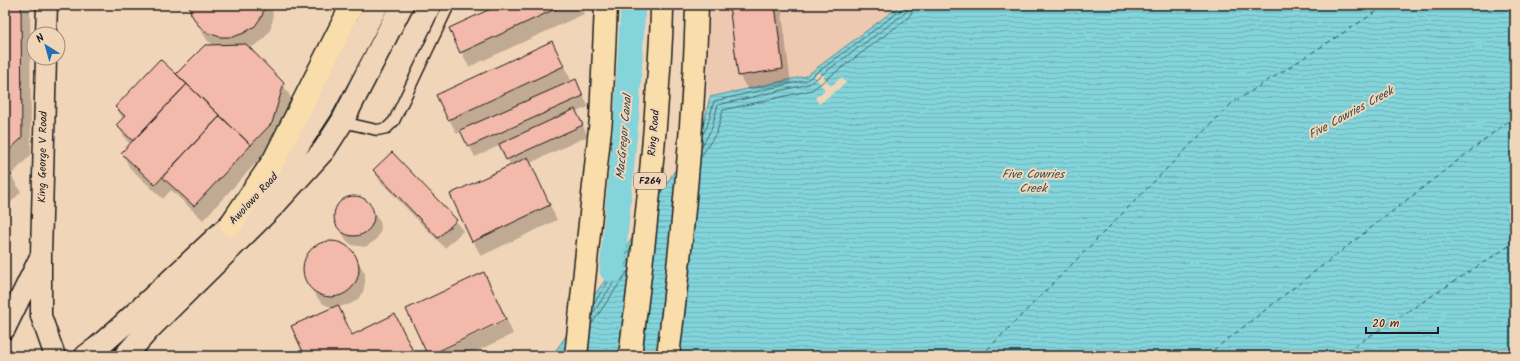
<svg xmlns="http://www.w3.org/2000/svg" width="1520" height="361" viewBox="0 0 1520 361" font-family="Kalam,sans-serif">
<defs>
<pattern id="water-rules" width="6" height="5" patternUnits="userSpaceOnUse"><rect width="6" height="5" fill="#83d4db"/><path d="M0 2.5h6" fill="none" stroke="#71b5bb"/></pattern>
</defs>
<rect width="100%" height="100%" fill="#f1d5b8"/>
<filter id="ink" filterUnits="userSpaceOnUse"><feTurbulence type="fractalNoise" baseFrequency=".025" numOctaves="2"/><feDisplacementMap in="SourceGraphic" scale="8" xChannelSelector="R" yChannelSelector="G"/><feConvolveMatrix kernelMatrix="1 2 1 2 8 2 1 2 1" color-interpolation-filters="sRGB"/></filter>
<g filter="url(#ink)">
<path fill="#eec9b1" d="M708,5H901L806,76L710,97L708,85Z"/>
<path fill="url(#water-rules)" stroke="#5a8a8f" d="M901,5H1515V356H552L612,270L703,126L710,97L806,76Z"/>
<path fill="#f1d5b8" d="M819,71L831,86L842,77L846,83L819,104L815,98L825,90L814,76Z"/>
<path fill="#0003" d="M5,5H30L31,155L11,175L21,192L5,208Z
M190,5H272L273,19L270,30L263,40L249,49L283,84L291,98L280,137L203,220L171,190L163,199L130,168L122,153L131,145L126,140L118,126L123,119L116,107L176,76L215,46L207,40L200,28L192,13Z
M501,5H580L584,14L469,67L450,29Z
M730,5H781L791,84L748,90L739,75Z
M552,42L571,80L565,83L566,85L576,81L589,107L576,112L588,136L530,163L557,220L481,256L473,241L511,166L501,145L475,157L462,131L457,134L449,119Z
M392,154L456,221L463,231L445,248L380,181L374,171Z
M353,197H359L365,200L380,221L381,228L379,234L376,240L365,247L352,245L347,241L337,225L335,212L337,206L347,198Z
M333,241L342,243L350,248L355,255L365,274V283L363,292L358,299L351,304L338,307L353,336L395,315L416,356H306L335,308L325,305L318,299L306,280L304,271L305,261L309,253L316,246L324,242Z
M507,320L513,334L466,356H430Z"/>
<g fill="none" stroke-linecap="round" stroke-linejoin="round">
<path stroke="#456668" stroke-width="1" d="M702,135L707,127L714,101L807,80L901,10L902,5
M702,146L711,130L718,105L809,84L904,14L907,10V5
M700,158L717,132L723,110L812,90L908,18L912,12L913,5
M594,303L631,247
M593,313L630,258
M591,325L628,271"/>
<path stroke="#83d4db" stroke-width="25" d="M612,270L627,110L633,5"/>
<path stroke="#364a4c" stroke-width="1" stroke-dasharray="5 4" stroke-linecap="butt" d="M981,356L1231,104L1387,5
M1206,356L1515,116
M1339,356L1515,242"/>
</g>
<path fill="#f3b9aa" stroke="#1c1c1c" d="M5,5H21L22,138L5,154Z
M189,5H265L262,16L255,26L244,33L233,37H220L208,33L198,25L191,14Z
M499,5H564L460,53L449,28Z
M729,5H775L783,69L738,76Z
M552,41L564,66L448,120L436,95Z
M246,44L284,83L272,123L251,145L176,74L205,45Z
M160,59L187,84L133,141L116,125L125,116L115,107Z
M576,79L583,96L468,147L460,130Z
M187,84L220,116L155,185L121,153Z
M575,109L583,125L506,160L499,144Z
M220,116L251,145L194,206L162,177Z
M392,152L457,220L438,238L373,170Z
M528,157L550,205L472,242L450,194Z
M5,168L12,175L5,182Z
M334 216a20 20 0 1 1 40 0a20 20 0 1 1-40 0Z
M303 269a28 28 0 1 1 56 0a28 28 0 1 1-56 0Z
M484,272L506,319L428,356L406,309Z
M338,305L352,335L395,314L413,351L404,356H305L291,326Z"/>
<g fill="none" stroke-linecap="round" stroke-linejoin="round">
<defs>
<path id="lane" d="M342,122L377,130L387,128L394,121L449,5"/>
<path id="street" d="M46,34L47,5
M46,58L41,255V316L55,356
M5,329L39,259"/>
<path id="secondary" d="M86,356L97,348L122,326L231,224L282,170L321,110L377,5
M125,356L149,329L273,206L324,150L342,122L402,5"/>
<path id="highway" d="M231,224L274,160L352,5
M576,356L601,119L606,5
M630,356C641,271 651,185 657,99C659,68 662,36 662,5
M668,356C682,239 694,122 697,5"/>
</defs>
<use href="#lane" stroke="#1c1c1c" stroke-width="13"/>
<use href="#street" stroke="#1c1c1c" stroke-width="23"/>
<use href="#secondary" stroke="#1c1c1c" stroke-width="25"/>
<use href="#highway" stroke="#1c1c1c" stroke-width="25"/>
<use href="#lane" stroke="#f1d5b8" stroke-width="10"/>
<use href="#street" stroke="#f1d5b8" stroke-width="20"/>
<use href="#secondary" stroke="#f1d5b8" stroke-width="22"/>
<use href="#highway" stroke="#f9deab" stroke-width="22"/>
</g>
</g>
<g text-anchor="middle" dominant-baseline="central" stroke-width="4" stroke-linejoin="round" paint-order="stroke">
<rect fill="#f1d5b8" stroke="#5c544b" stroke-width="1" x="634" y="173" width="32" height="16" rx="3"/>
<g font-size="10" font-weight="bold" fill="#1c1c1c">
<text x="650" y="181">F264</text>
</g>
<g font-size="11" fill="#1c1c1c" stroke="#f1d5b8">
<text transform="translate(654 133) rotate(-85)">Ring Road</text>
<text transform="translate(43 157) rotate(-89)">King George V Road</text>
<text transform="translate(254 199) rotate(-47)">Awolowo Road</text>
</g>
<g font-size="12" font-style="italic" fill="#364a4c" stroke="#f1d5b8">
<text transform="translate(1351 113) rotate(-29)">Five Cowries Creek</text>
<text transform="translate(624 137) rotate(-85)">MacGregor Canal</text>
<text x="1033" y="174">Five Cowries<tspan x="1033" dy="14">Creek</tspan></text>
</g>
</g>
<rect width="1520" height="361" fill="none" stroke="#f1d5b8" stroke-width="20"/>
<rect x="10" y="10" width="1500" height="341" fill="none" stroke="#1c1c1c" stroke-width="1.5" filter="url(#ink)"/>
<g transform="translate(46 46) rotate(323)"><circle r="19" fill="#f1d5b8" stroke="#9c8b7a"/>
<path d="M0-3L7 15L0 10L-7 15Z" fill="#1f6fb2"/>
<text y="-6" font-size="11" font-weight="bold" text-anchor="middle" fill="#1c1c1c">N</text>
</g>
<path d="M1366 327v6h72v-6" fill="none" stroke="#1c1c1c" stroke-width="2"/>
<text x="1372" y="327" font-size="12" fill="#1c1c1c" stroke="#f1d5b8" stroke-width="3" paint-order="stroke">20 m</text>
</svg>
